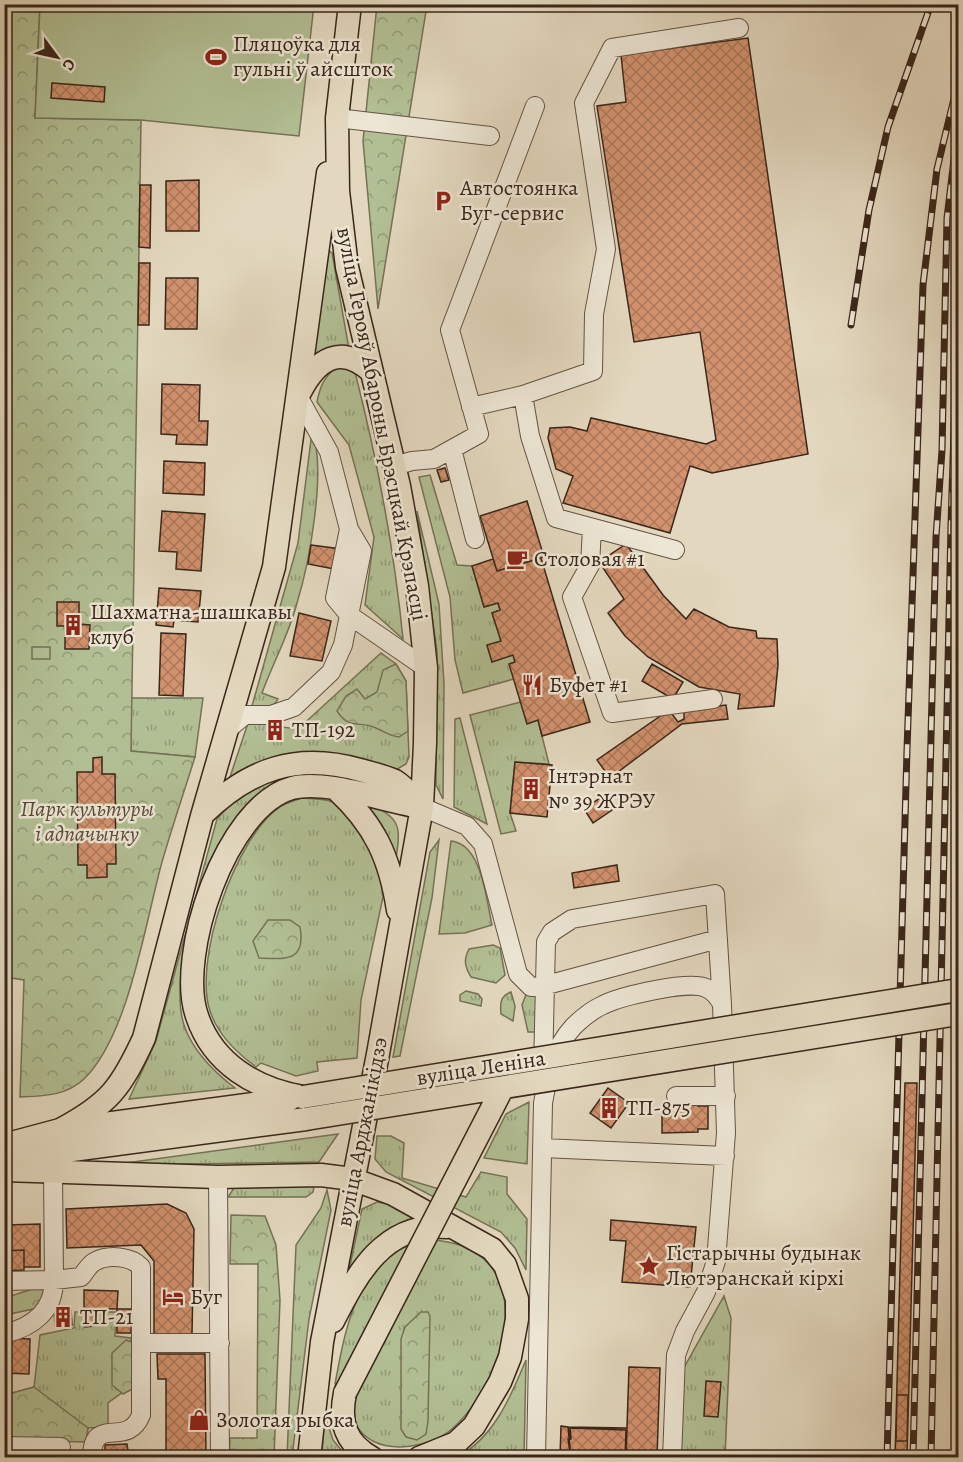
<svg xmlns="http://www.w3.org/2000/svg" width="963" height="1462" viewBox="0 0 963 1462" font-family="Alegreya,serif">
<defs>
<pattern id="grass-tufts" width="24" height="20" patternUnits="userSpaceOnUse" patternTransform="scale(1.5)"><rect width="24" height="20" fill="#b2bf94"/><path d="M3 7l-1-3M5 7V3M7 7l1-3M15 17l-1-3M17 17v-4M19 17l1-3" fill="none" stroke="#929b78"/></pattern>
<pattern id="forest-crowns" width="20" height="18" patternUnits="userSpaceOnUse" patternTransform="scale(1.5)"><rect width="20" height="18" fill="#b2bf94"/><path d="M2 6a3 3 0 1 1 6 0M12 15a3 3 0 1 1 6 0" fill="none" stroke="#929b78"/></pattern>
<pattern id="building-cross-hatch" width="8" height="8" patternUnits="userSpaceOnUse" patternTransform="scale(1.5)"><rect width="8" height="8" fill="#d3926e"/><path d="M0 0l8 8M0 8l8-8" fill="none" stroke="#ac775a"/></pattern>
</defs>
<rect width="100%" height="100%" fill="#e3d8bf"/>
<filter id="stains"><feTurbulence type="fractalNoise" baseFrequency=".00333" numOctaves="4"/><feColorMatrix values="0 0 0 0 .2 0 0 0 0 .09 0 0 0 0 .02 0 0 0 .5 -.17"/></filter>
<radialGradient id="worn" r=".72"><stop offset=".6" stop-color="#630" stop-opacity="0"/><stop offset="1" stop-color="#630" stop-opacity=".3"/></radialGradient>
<path fill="url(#grass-tufts)" stroke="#767257" stroke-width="1.5" d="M326,248L332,253L349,349L311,364Z
M335,368H354C377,458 394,547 403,639L365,605L374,537L349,445L317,402C320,387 323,379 335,368Z
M312,432C327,469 309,564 297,603C289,634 273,663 262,693L278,699C272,710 262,709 252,706L298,543Z
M430,475L457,565L472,566L484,607L498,603L500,610L492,613L501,641L487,646L492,662L513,655L515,662L509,664L514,679L463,693L455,660L450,597L419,477Z
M417,511L439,604L444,684L443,799L436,785L437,651Z
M381,653L396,664L406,681L409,757L406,764L394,771L337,754L228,783L249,720L270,723L267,734L279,737L282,727L298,729Z
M131,698H203L195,757L131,751Z
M521,702L527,723L538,720L549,764L515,762L510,813L516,831L501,834L470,715Z
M460,718L487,824L454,807L455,719Z
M314,768L394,790C357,782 314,766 278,782C216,808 165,965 184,1025C193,1052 214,1072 235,1088L129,1099L156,1041L217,819C247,783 271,781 314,768Z
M301,798C314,799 329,798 341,806C364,822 383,871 383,897L361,1000L357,1058L317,1062L318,1071L296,1076L261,1063L256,1067C236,1052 218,1035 210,1011C193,961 235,837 280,807C286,803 294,801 301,798Z
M366,802C398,818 402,822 396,858L365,803Z
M439,840L432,898L400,1056L393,1057L430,852Z
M451,841C482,844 486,899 492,925L465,933L439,934Z
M493,945L500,948L505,975L496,983L471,977C465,967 463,960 469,949Z
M466,991L478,994L482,999L481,1006L460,1001V995Z
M511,992L515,1006L513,1021L501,1014C500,1004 500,996 511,992Z
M527,992L536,995L538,1032H528L522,1005Z
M529,1102L527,1164L484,1158L506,1114Z
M338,1134L319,1162L111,1165Z
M377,1136H391L404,1143L402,1178L466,1197L481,1172L507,1177V1194L527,1219L526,1270L515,1248L501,1232L386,1172L375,1159Z
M238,1182H315L313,1192L306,1197H228Z
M327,1190L331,1210L309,1319L292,1457H287L296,1245L321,1208Z
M377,1202L389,1204L421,1218C386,1229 370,1239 349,1270L362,1209Z
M428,1240C456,1240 484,1251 497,1276C521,1323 489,1396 452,1429C428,1450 370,1458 355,1422C352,1414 353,1404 353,1395L335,1384C346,1325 358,1252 428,1240Z
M724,1296L731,1318L725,1457L679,1458L681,1373Z
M75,1312H116L115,1336L131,1338V1386L108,1403V1427L88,1428L86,1442L5,1395L34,1387L40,1335L74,1328Z
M526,1360L524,1457H457C494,1438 511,1396 526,1360Z
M324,1413L333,1440L347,1457L322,1458Z"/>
<path fill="url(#forest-crowns)" stroke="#767257" stroke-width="1.5" d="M40,4L35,118L141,120L131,751L195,757C184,792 172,827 162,862C145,923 129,1035 84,1079C66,1096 43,1096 20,1097L24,980L5,977L4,5Z
M377,5H427L378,309L363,141Z
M396,664L406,681L408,731L399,737C390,736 385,732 376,728C360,720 350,731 337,711L346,696L357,689L365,699L377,692L383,670Z
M268,920H290L300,927C306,962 286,959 259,958L253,941Z
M231,1215L265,1216L276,1245L280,1300L274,1457H229L230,1438H257L258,1264H230Z
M35,1288H43L50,1292L38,1308L5,1315V1298Z
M421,1312H428L430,1316L428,1421L426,1434L417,1440L406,1437L401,1429V1339L405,1327Z
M126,1340L137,1344L136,1387L123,1394L112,1385V1353Z
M34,1387L88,1428L86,1442L5,1440V1395Z"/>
<path fill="#b2bf94" stroke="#767257" stroke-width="1.5" d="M40,5H314L299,136L141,120L35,118Z
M32,647H50V659H32Z"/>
<path fill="url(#building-cross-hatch)" stroke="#3a261a" stroke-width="1.5" d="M748,38L808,454L712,473L690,466L670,533L563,503L573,476L556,469L548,438L550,428L570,427L587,431L591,418L706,444L716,440L700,332L634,342L597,106L626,102L621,55Z
M52,83L105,87L104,102L51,98Z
M199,180V231H166V181Z
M140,185H151L150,248L139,247Z
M139,263H150L149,325H138Z
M166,278H198L197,329H165Z
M162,384L200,385L199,421H208L207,445L176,444L177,435L161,434Z
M164,461L205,463L204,495L163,493Z
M445,468L449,480L441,482L437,470Z
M527,501L544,557L497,571L480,516Z
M162,511L205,514L201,571L176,569L177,552L159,551Z
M626,544L663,595L686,619L694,609L729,627L756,631L757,638L777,639L778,665L774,706L738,709L740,694L699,687L648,657L625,636L608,613L624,599L599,562Z
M311,545L349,550L345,571L308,564Z
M541,558L590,722L542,736L538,720L527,724L509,664L515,662L513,655L492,662L487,645L501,641L492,613L500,610L498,603L484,607L472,566L493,559L497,571Z
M159,588L201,591L198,622L174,620L173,627L156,625Z
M57,602H79V624L90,625L89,649H65V626H57Z
M299,613L331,621L322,661L290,656Z
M161,633L186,634L183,696L159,695Z
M652,664L683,682L673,699L642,681Z
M726,705L728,719L682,724L610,778L597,760L669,710L678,722L684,719V710Z
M270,723L282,727L280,737L267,734Z
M102,757V774H115L116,864H107V877L87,878V865H78L77,772H93V758Z
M515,762L552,765L547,817L510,813Z
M603,796L612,810L593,823L584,809Z
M617,865L619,881L574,888L572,873Z
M905,1083H917L907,1458H895Z
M608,1088L629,1103L611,1128L590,1113Z
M662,1103H698V1106H708V1129H698V1132L662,1133Z
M167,1204L186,1213L194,1229L192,1334H154V1261L141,1245L67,1248L66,1209Z
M611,1220L696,1227L690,1287L622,1282L626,1241L610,1240Z
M40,1224V1267H24V1250L4,1251V1225Z
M24,1250V1270L4,1271V1251Z
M84,1290L118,1291L117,1309L84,1308Z
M71,1309L72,1325L55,1326L54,1310Z
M117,1309H132L131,1333H117Z
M84,1313H93L94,1326L85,1327Z
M4,1338L30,1339L29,1374L4,1373Z
M157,1354H205L206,1458H105V1445L127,1444L128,1451H166V1379H158Z
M957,1360H958V1397H957Z
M629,1367L660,1368L657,1458H626Z
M706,1381L721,1382L718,1417L704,1416Z
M897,1395H908L907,1441H896Z
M957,1397H958V1445H956Z
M561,1426L568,1427L571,1458H560Z
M568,1427L627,1428L626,1458V1430L570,1428V1439Z
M570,1428L626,1430L625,1458H571L568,1439H571Z
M4,1455L81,1456V1458H4Z"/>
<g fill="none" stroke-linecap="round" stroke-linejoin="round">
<defs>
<path id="minor" d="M337,118L490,136
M523,395L530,436L556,518L675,550
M471,407L523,395L593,371L594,314L606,249L584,103L612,48L739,28
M452,449L475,539
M394,466L412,461L434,459L479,434L450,330L535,106
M592,528L590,565L572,597L612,713L713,699
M349,529L335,598L349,615L426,668
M228,729L245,715H271L294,707L331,672L343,645L362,551L349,529L329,452L298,396
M422,807L467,826L483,844L518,974L531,987L543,986L718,939
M543,1069L546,942L552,932L572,919L715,894L722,1004
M676,1096H726
M542,1148L725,1156
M218,1177L220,1458
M4,1281L54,1280L53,1172L57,1161
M4,1334C33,1327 54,1311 54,1280L81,1277C85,1272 89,1265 94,1262C108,1254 131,1256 141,1267V1415C127,1450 92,1413 92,1458
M143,1343H220
M4,1446L61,1447
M536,1458L543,1103C548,1075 553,1049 573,1027C582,1018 592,1010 603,1005C621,996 689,980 706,988C714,991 718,997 722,1004L726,1133L716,1261L706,1292L685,1331L676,1355L672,1458"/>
<path id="major" d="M300,392C317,359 341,343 372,372
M336,789C375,825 390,858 398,910
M203,814C249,769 297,752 360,770C371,773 384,776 395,781C405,787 414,799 422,807
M303,1097C256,1089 213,1064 197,1016C176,956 226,806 292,788C326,779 386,802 422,807
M60,1130C109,1104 121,1088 144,1038L202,816L274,567L328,173
M4,1145L60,1130L290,1099
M12,1158L306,1119
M4,1170L218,1177L321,1175L352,1179L393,1194L492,1249L505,1265L517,1299V1319L510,1357L500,1382L474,1426L456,1443L419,1458
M333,1321C357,1274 384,1222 447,1227
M345,1393C339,1422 345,1443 372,1458
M309,1458L322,1342L378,1054L422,807L425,743L426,668L417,586L399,486L347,267L338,191L337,118L350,4"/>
</defs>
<use href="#minor" stroke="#645243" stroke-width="20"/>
<use href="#major" stroke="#3a261a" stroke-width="25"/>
<use href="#minor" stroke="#ede6d5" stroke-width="18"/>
<use href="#major" stroke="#e3d8bf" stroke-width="22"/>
<defs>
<path id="rail" d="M851,325L869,210L888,127L931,4
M887,1458L907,750L923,285L937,169L958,82
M913,1458L936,537L942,450L947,218L958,126
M931,1458L951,524L958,304"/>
</defs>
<use href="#rail" stroke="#3a261a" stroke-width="7"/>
<use href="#rail" stroke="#ede6d5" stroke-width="4.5" stroke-dasharray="14" stroke-linecap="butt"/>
<defs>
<path id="major-bridge" d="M303,1097L958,990
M306,1119L958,1014
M345,1393L502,1089"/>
</defs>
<use href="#major-bridge" stroke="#3a261a" stroke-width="25" stroke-linecap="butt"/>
<use href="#major-bridge" stroke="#e3d8bf" stroke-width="22"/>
</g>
<defs>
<symbol id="stadium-bare" viewBox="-9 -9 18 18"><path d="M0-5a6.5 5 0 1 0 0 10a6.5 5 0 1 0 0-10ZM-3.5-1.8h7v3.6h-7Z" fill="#8f2418" stroke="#ede6d5" stroke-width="2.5" paint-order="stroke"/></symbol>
<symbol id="parking-bare" viewBox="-9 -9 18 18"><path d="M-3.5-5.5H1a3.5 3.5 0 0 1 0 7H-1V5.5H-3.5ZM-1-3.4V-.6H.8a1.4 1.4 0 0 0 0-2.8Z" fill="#8f2418" stroke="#ede6d5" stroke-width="2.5" paint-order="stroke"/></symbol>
<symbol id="cafe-bare" viewBox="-9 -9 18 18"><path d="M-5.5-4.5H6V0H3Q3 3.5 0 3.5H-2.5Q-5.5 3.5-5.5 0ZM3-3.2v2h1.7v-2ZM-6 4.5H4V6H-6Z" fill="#8f2418" stroke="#ede6d5" stroke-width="2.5" paint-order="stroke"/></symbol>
<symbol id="building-bare" viewBox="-9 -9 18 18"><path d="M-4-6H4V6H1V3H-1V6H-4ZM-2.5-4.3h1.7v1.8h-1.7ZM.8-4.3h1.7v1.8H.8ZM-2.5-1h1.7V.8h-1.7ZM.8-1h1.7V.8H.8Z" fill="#8f2418" stroke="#ede6d5" stroke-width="2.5" paint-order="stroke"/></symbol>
<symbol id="restaurant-bare" viewBox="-9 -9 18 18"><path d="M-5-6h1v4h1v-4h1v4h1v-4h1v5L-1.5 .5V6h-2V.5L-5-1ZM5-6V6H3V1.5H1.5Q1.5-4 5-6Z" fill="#8f2418" stroke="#ede6d5" stroke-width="2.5" paint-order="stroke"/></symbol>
<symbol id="sight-bare" viewBox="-9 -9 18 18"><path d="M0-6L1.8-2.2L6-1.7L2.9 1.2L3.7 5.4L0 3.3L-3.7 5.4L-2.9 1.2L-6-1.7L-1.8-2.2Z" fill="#8f2418" stroke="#ede6d5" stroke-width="2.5" paint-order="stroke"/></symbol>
<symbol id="hotel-bare" viewBox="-9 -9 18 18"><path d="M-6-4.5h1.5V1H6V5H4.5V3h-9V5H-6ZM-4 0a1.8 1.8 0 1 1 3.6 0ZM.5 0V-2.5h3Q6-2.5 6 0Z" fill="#8f2418" stroke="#ede6d5" stroke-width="2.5" paint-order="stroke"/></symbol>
<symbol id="shop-bare" viewBox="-9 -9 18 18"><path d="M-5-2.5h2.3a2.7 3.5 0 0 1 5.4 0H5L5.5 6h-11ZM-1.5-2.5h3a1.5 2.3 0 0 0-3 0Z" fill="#8f2418" stroke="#ede6d5" stroke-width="2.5" paint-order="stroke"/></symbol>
</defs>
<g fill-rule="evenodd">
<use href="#stadium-bare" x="201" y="42" width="30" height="30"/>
<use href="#parking-bare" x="428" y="186" width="30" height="30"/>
<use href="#cafe-bare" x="502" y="544" width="30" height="30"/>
<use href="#building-bare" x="58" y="610" width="30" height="30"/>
<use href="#restaurant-bare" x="517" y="670" width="30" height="30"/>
<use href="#building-bare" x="260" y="715" width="30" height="30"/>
<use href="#building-bare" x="516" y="774" width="30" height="30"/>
<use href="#building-bare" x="594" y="1093" width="30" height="30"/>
<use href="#sight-bare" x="634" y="1251" width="30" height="30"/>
<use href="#hotel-bare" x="158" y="1282" width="30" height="30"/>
<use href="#building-bare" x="48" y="1302" width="30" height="30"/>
<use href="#shop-bare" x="184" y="1405" width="30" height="30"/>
</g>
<g text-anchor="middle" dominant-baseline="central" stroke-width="5" stroke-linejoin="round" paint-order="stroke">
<g font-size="22" fill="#3a261a" stroke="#ede6d5" text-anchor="start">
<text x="233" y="44">Пляцоўка для<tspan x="233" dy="25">гульні ў айсшток</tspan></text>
<text x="460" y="188">Автостоянка<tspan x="460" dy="25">Буг-сервис</tspan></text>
<text x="534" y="559">Столовая #1</text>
<text x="90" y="612">Шахматна-шашкавы<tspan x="90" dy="25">клуб</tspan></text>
<text x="549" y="685">Буфет #1</text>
<text x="292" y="730">ТП-192</text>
<text x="548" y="776">Інтэрнат<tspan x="548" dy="25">№ 39 ЖРЭУ</tspan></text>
<text x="626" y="1108">ТП-875</text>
<text x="666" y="1253">Гістарычны будынак<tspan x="666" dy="25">Лютэранскай кірхі</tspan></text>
<text x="190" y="1297">Буг</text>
<text x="80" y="1317">ТП-21</text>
<text x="216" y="1420">Золотая рыбка</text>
</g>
<g font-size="22" fill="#3a261a" stroke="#ede6d5">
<text transform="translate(382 424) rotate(79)">вуліца Герояў Абароны Брэсцкай Крэпасці</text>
<text transform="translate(481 1068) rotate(-9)">вуліца Леніна</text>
<text transform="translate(362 1132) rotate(-79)">вуліца Арджанікідзэ</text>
</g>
<g font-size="22" font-style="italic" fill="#584c38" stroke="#ede6d5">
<text x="87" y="809">Парк культуры<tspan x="87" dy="25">і адпачынку</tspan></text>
</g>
</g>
<rect width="963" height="1462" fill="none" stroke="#e3d8bf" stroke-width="24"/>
<rect x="6" y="6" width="951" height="1450" fill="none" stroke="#3a261a" stroke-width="3"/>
<rect x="12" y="12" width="939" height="1438" fill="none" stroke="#3a261a" stroke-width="1.5"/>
<g transform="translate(57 57) rotate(123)" stroke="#ede6d5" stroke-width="4.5" paint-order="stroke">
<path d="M0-4.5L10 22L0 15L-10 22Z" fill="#3a261a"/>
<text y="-9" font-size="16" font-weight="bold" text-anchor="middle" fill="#3a261a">С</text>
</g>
<rect width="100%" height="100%" filter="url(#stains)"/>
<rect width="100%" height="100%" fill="url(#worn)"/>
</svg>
